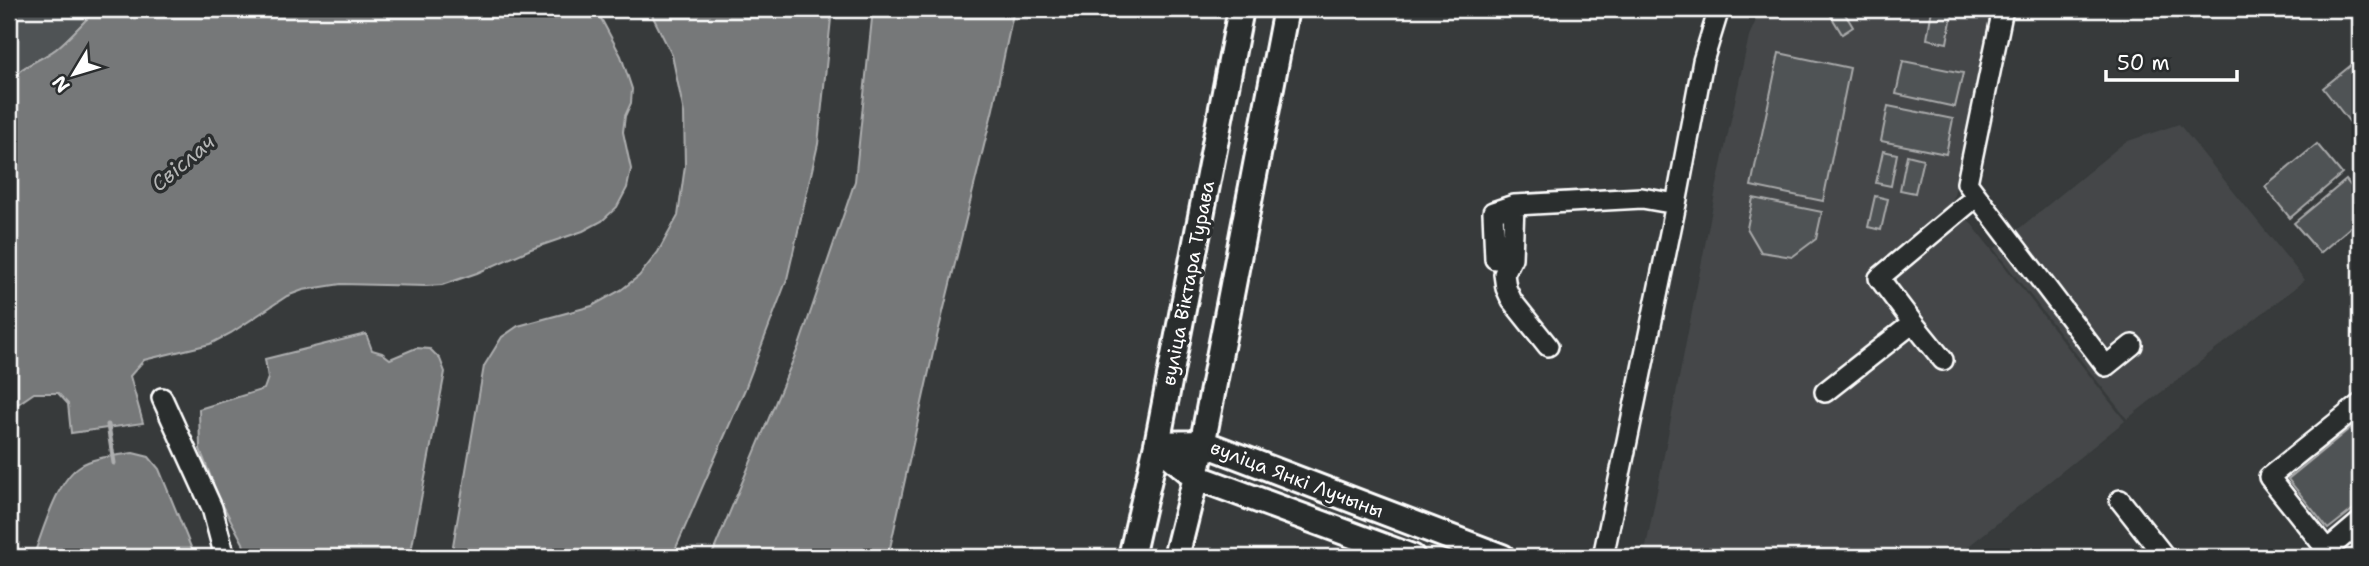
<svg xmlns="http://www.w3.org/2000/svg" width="2369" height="566" viewBox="0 0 2369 566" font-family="'Shantell Sans',sans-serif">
<rect width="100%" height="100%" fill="#373a3b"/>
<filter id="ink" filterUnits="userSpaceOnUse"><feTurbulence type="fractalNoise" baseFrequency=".0143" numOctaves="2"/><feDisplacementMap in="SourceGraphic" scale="14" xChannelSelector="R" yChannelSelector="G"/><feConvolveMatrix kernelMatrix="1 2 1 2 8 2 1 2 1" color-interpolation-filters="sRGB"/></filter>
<g filter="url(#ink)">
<path fill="#444748" d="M1761,9H1992L1953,200L2125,421L1955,557H1644L1715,194L1749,36Z
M2179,124L2305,280L2127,419L1994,249L2125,142Z"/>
<path fill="#505354" stroke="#a8a9aa" stroke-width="2" d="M9,9H96C83,23 71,37 56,49C40,61 22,65 9,81Z
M1842,9L1853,27L1842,34L1831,16Z
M1932,9H1953L1947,43L1927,39Z
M1779,53L1850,68L1823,201L1751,186Z
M2360,58V135L2323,88Z
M1903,61L1963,73L1955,107L1896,94Z
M1888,106L1953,119L1946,154L1881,141Z
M2317,144L2342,174L2290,218L2265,187Z
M1883,151L1897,154L1891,186L1876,183Z
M1907,155L1923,159L1915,193L1900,190Z
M2346,180L2360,197V219L2320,253L2294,223Z
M1875,196L1888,199L1881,230L1868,227Z
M1753,198L1822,212L1816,239L1792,257L1761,252L1747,228Z
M2360,420V504L2328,529L2288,479Z"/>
<path fill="#767879" stroke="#adaeaf" stroke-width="2" d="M96,9H596L621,56L632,89L631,103L625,116L623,132L631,169L627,188L617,207L602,221L583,231L531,249L477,273L442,285L426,286L341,284L303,290L287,296L231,333L210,344L144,360L130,376L143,423L71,433L68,404L58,393H34L9,410V81C22,65 40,61 56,49C71,37 83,23 96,9Z
M649,9H832L818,144L787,279L745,389L672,557H451L484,366L502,337L518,326L592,306L621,290L639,276L658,252L678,216L685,166L684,113L672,55Z
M873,9H1014L993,109L933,353L888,557H711L799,346L855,181Z
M366,334L372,350L382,353L390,359L416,348L430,349L440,359L445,372L410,557H246L243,543L219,498L200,449L199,409L264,389L268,378L265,359Z
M133,453L149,457L159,469L195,557H33C43,532 56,481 80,466C94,457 116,456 133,453Z"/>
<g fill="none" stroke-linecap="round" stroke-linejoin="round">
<path stroke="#adaeaf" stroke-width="5" d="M108,425L114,463"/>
<defs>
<path id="minor" d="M2003,9L1967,183L2106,366L2132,345
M1676,204L1703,61L1719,9
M1514,205L1512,258L1504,274L1506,288L1512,301L1548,346
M1495,259L1493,212L1514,205L1642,198L1676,204L1603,557
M1913,323L1943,360
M1825,392L1913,323L1879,278L1977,196
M162,398L212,508L225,557
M2360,404L2269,477L2327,550L2360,522
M2120,500L2165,557"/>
<path id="major" d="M1157,444L1203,443L1502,557
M1157,444L1196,477L1412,557
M1131,557L1157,444L1241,9
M1176,557L1196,477L1286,9"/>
</defs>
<use href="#minor" stroke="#fff" stroke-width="24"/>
<use href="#major" stroke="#fff" stroke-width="30"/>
<use href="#minor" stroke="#2a2d2e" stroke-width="19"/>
<use href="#major" stroke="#2a2d2e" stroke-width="24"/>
</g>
</g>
<g text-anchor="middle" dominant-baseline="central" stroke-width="7" stroke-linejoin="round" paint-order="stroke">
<g font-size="19" fill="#fff" stroke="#2a2d2e">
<text transform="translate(1188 283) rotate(-79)">вуліца Віктара Турава</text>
<text transform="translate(1297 479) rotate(21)">вуліца Янкі Лучыны</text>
</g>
<g font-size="21" font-style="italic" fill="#b4b5b5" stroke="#2a2d2e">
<text transform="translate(183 163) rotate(-40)">Свіслач</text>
</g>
</g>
<rect width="2369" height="566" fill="none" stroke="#2a2d2e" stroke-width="35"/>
<rect x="18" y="18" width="2334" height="531" fill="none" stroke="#fff" stroke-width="2.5" filter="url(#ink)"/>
<g transform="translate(74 74) rotate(232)" stroke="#2a2d2e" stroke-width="5" paint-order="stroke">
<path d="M0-5L12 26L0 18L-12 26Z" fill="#ffffff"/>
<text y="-10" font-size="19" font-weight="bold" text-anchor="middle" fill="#ffffff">N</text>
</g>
<path d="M2106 70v10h131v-10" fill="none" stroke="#ffffff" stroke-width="3.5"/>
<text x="2117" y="70" font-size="21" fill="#ffffff" stroke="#2a2d2e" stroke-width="5" paint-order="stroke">50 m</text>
</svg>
